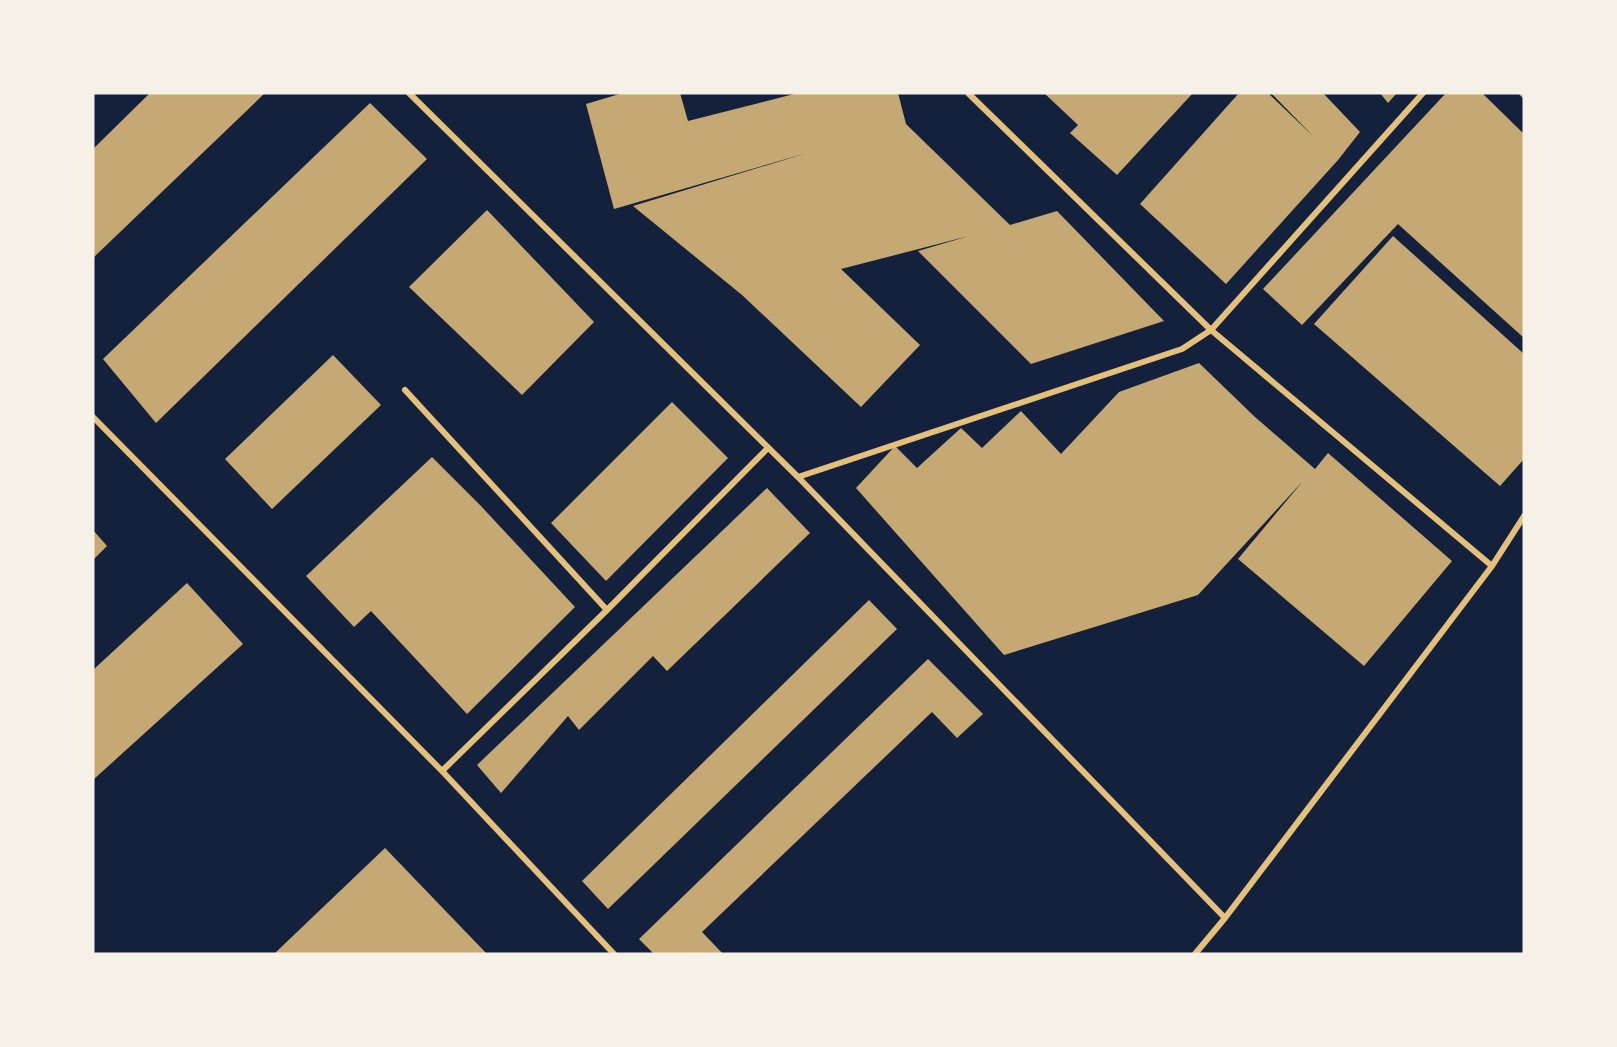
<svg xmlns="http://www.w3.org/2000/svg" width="1617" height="1047" viewBox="0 0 1617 1047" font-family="Lato,sans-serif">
<rect width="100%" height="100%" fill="#14213d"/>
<path fill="#c6a872" d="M150,93H265L93,258V149Z
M623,93H680L688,121L798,93H898L906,124L1010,225L1057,211L1164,321L1031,364L918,251L969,236L841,269L920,345L861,407L742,295L633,206L807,153L614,209L586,104Z
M1044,93H1193L1117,175L1070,133L1078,125Z
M1239,93H1268L1313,136L1271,93H1323L1360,132L1338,160L1226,284L1140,204Z
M1380,93H1397L1388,103Z
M1446,93H1482L1524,134V338L1398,224L1302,325L1263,289Z
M370,103L427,159L156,423L103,359Z
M487,210L594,322L522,395L409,287Z
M1393,236L1524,354V459L1500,486L1314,324Z
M333,355L381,405L272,509L225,459Z
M1199,363L1255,417L1315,469L1328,453L1452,561L1364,666L1238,559L1303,481L1198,595L1004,655L856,488L895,446L917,468L961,428L982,448L1021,411L1061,454L1119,392Z
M672,402L728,458L606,581L551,523Z
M432,457L481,506L575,607L467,714L371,611L354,627L306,576Z
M767,488L810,533L667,671L653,656L579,730L568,716L501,793L477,765Z
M93,530L107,546L93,560Z
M187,583L243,644L93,780V670Z
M869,600L897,629L608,909L582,881Z
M928,659L983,714L957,738L932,712L702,932L723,954H654L639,939Z
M385,848L487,954H274Z"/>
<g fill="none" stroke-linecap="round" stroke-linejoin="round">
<path stroke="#e5c07b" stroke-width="6" d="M409,93L798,477L1225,918
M968,93L1211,330L1492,566
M1522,93L1524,95
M405,390L607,610
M93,417L442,771L614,954
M798,477L1182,349L1211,330L1423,93
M442,771L607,610L768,448
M1195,954L1225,918L1492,566L1524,516"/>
</g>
<rect width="1617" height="1047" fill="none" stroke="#f6f1e7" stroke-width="189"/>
</svg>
